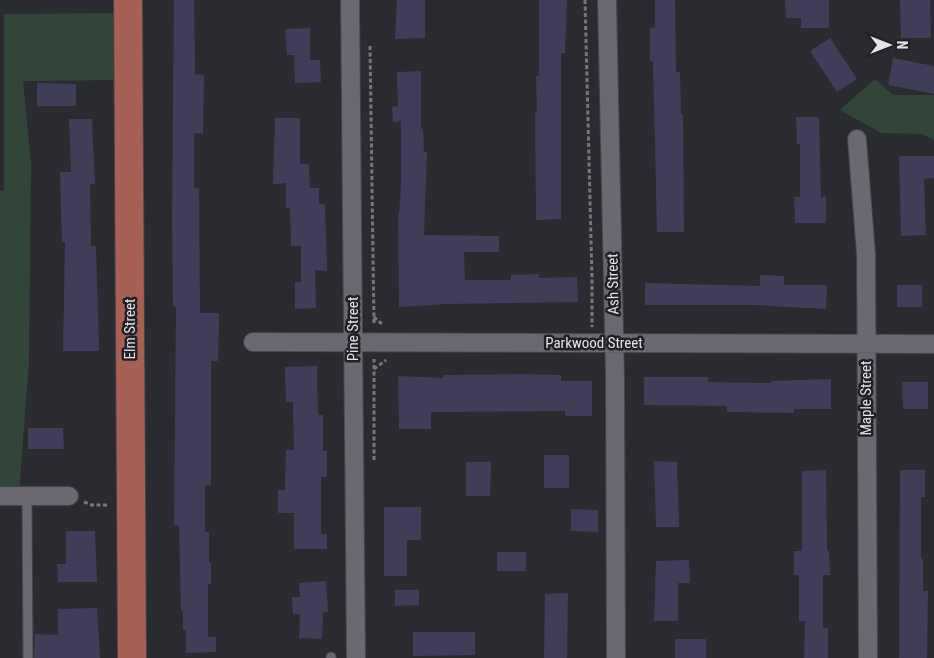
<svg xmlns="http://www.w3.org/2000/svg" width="934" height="658" viewBox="0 0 934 658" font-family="'Roboto Condensed',sans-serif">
<rect width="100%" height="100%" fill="#2a2a31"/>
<path fill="#314639" d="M127,13V80L23,81L31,164L29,360L19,494H0V191L4,190V14Z
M875,79L893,95H934V140L922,134L881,133L840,110Z"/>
<path fill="#403d59" d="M174,0H194L195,74L204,75L203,134L194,133V188H199L200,313H219L218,361H211V485H205V532H209V562H211V584H208V637H216V652L186,653V630H183V611H181L179,525H174L176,307H173L172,220Z
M397,0H425V38L395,39Z
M539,0H567L565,53H561V219L536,220L535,111H537L536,76H539Z
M655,0H675L676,72H680L681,114H683L684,232H657L653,61H650V28H655Z
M785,0H829V28H801V18H786Z
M900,0H930L931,38H901Z
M310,28V60H320L321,82L295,83L294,55H287L285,29Z
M830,38L857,79L837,92L810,51Z
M893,58L934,66V94L888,85Z
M421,71V129H423L424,152H427L424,235L499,236V252H464L465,280H511V275L539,274V278L577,277L578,302L448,304L399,307L398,214H399L401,187V121L393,122L392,107L398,106L397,72Z
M37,83L76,84V106H37Z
M796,117H819L821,197L826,196V223H795L794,197H800V144H797Z
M275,118H300V164H309L310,188H319V204H325L327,271L315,270L316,308L295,309V282H301V246H291L290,208H286V183L273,184Z
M69,119H92L95,184H90L91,246H96L99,351H63L65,242H62L60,172H71Z
M899,156H934V178L924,179L926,235L901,236Z
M760,275L784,276V285H827L826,309L753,305H645V283L760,286Z
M897,285H922V307H897Z
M317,366L318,415H323V451H327V477H321V534H327V549H294V513H278V490H285L286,450H294L293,402H286L285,367Z
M521,374L561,375V381H592V416H565V411L431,412V429H399L398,376L443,378V375Z
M644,377H708V382L771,383V381L831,379V409H794V413L727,412V406L644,405Z
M902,382H928V409H903Z
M28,428H63L64,449H28Z
M544,455H569V488H544Z
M654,461L677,462L679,527H656Z
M466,462H491L490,496H466Z
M826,470L827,551H829L830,575H823V628H828V658H804L805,621H799V575H794V551H802V471Z
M900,470H925V497H921V559H923V591H928L927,658H899Z
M384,507H421V540H407V576H384Z
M571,509L598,510V532L571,531Z
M66,531H95L97,582H58L57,564H66Z
M497,552H526V571H497Z
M689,560L690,583H678V621H654L656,561Z
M326,581L328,612H323L322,639L299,638L300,614H293L292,597H300L299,583Z
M395,590H419V605L395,606Z
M568,593L567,658H544L545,594Z
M97,608L100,658H34L35,634L58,635V609Z
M413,632H475V655L413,656Z
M675,639H706V658H675Z"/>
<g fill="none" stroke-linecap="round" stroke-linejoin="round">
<defs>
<path id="service" d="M27,497L28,658
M331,657V658"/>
<path id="minor" d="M350,0L356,658
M607,0L615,379L616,658
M857,139L866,254L868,658
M253,342L934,344
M0,496H69"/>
<path id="primary" d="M128,0L132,658"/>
</defs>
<use href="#service" stroke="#45454a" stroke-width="11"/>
<use href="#minor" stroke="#45454a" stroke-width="20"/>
<use href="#primary" stroke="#45454a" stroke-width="30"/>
<path stroke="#77777d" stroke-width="3" stroke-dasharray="4 2.5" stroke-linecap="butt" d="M585,0L592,279V327
M370,46L374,325
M374,317L383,325
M374,369L386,360
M374,460V359
M84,502L92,505H109"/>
<use href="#service" stroke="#6a6971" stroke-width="9"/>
<use href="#minor" stroke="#6a6971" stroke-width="18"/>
<use href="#primary" stroke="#a76154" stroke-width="28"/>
</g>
<g text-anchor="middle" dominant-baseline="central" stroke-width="5" stroke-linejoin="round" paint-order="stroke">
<g font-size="15" fill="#e3e2e7" stroke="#212027">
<text transform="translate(613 284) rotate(-91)">Ash Street</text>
<text transform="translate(130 329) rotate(-90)">Elm Street</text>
<text transform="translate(353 329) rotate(-90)">Pine Street</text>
<text x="594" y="343">Parkwood Street</text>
<text transform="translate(866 398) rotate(-90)">Maple Street</text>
</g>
</g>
<g transform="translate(889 45) rotate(90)" stroke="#212027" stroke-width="4" paint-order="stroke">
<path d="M0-4L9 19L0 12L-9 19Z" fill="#e3e2e7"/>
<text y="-8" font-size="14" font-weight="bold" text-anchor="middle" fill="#e3e2e7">N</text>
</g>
</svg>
